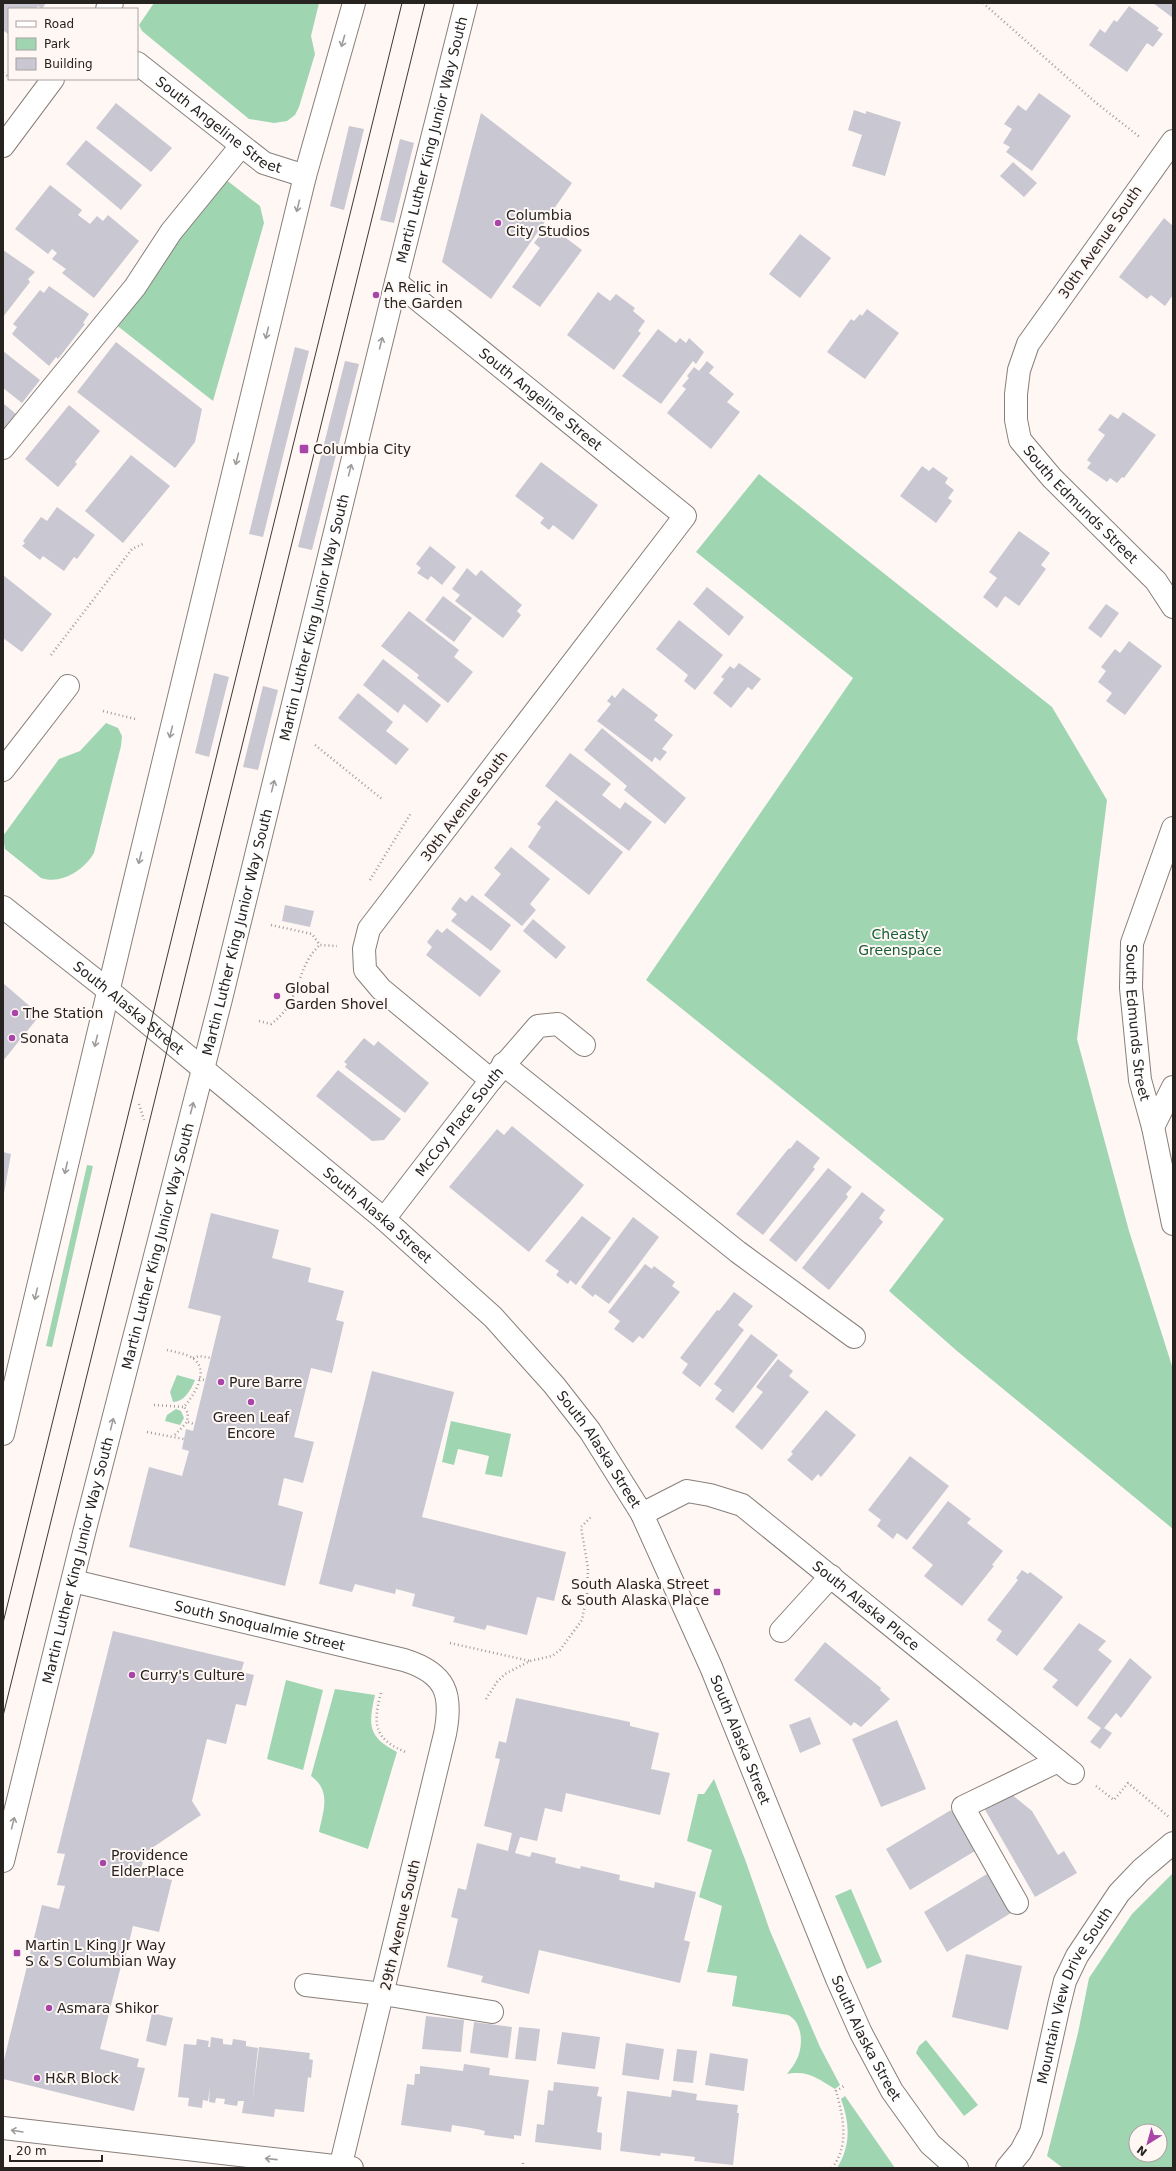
<svg xmlns="http://www.w3.org/2000/svg" width="1176" height="2171" viewBox="0 0 1176 2171" font-family="'DejaVu Sans',sans-serif">
<rect width="100%" height="100%" fill="#fef7f4"/>
<path fill="#a0d5b2" fill-rule="evenodd" d="M154,3H319L311,36L315,54L299,107L295,115L287,121L274,123L249,119L142,31L139,25Z
M225,179L260,206L264,223L213,401L115,324Z
M759,474L1052,707L1107,800L1077,1039L1129,1231L1173,1369V1529L957,1351L889,1291L944,1219L646,980L853,678L696,552Z
M106,723L118,728L122,736L121,746L94,853C84,870 61,885 41,878L5,849L3,836L59,759L80,751Z
M87,1165L93,1166L52,1347L46,1346Z
M177,1375L195,1380C191,1390 184,1402 173,1402L170,1392Z
M176,1409L181,1411L184,1418L180,1425L165,1421L167,1415Z
M451,1421L511,1434L502,1477L485,1474L489,1456L458,1449L454,1465L442,1462Z
M286,1680L323,1690L303,1770L267,1759Z
M335,1689L375,1695C368,1725 368,1737 397,1752L368,1849L319,1832C323,1811 332,1791 311,1776Z
M714,1779L746,1862L770,1931L820,2047L840,2085L835,2089C817,2078 808,2070 787,2074C790,2070 794,2065 796,2061C804,2047 803,2022 788,2015L732,2006L737,1976L707,1972L722,1906L699,1897L712,1850L687,1841L698,1794H704Z
M1173,1873V2168H1063L1047,2156L1078,2033L1089,1978L1132,1914ZM1136,2131H1160V2155H1136Z
M851,1889L882,1962L867,1969L835,1896Z
M926,2040L978,2105L964,2116L916,2053L919,2046Z
M845,2096L895,2168H837C851,2145 850,2124 841,2099Z"/>
<path fill="#c9c7d1" d="M3,3H46L42,9L38,6L36,9H9V35L3,30Z
M1153,3H1173V18Z
M1129,6L1159,28L1157,30L1163,34L1153,47L1147,43L1127,72L1089,45L1100,29L1105,33L1114,20L1117,22Z
M1039,93L1071,116L1032,171L1006,152L1010,147L1003,143L1012,129L1004,124L1018,105L1026,111Z
M116,103L172,148L151,172L96,128Z
M854,110L866,114V111L901,122L885,176L852,166L862,135L848,130Z
M481,113L572,183L491,299L442,262Z
M349,126L364,129L344,210L330,206Z
M400,139L414,143L394,223L380,220Z
M86,140L142,185L121,210L66,164Z
M1013,162L1037,183L1024,197L1000,176Z
M50,185L82,210L78,215L90,224L97,216L103,221L108,215L139,241L94,298L62,273L66,269L52,259L57,253L52,249L48,254L15,229Z
M1164,218L1173,226V295L1165,306L1151,295L1147,299L1119,277Z
M554,229L582,250L540,307L512,287L540,248L534,243L542,232L549,237Z
M800,234L831,258L800,298L769,274Z
M3,250L35,272L28,279L30,282L3,317Z
M49,286L89,314L83,323L85,324L58,359L56,357L49,366L12,334L17,327L13,324L40,290L44,293Z
M598,292L610,301L616,294L635,308L633,311L645,321L638,331L641,333L614,370L567,335Z
M867,309L899,333L865,379L827,352L851,319L854,321L860,314L862,316Z
M658,329L676,343L680,338L686,343L689,338L704,352L696,364L693,361L661,404L622,376Z
M116,342L202,409L195,442L175,468L77,392Z
M295,347L309,351L263,537L249,534Z
M3,351L40,380L22,403L3,388Z
M345,361L359,364L312,550L298,547Z
M707,361L714,367L709,373L734,394L727,402L740,412L711,449L667,413L686,389L682,386L689,378L687,376L694,367L699,371Z
M3,403L16,414L3,430Z
M69,405L100,431L75,462L77,464L58,487L25,459Z
M1123,412L1156,435L1124,478L1122,477L1117,483L1110,478L1107,482L1087,468L1091,463L1087,460L1105,435L1098,430L1110,414L1118,419Z
M131,455L170,486L123,543L85,511Z
M541,462L598,505L573,540L553,525L549,530L540,523L544,518L515,496Z
M922,466L929,471L933,467L948,478L945,483L954,490L948,498L952,501L936,523L900,496Z
M57,507L95,535L77,559L74,557L64,571L43,556L40,560L22,546L25,543L23,541L41,517L47,521Z
M1019,531L1050,553L1041,565L1046,569L1019,606L1005,596L997,608L983,597L997,578L989,572Z
M430,546L456,567L442,585L431,576L428,580L417,573L421,568L416,564Z
M467,568L476,576L481,570L522,605L517,611L521,615L503,638L455,601L460,595L452,589Z
M3,575L52,614L22,652L3,638Z
M707,587L744,617L729,636L693,604Z
M443,596L472,618L454,642L425,620Z
M1106,604L1119,613L1101,638L1088,628Z
M409,611L459,650L454,657L473,672L448,703L417,678L419,675L381,646Z
M679,620L723,655L695,690L684,681L688,675L656,649Z
M1129,641L1162,666L1125,715L1106,701L1112,693L1098,682L1106,671L1101,667L1115,649L1120,653Z
M383,659L441,705L427,723L404,704L398,713L363,685Z
M739,663L761,679L752,690L748,687L731,708L713,693L724,679L721,677L730,666L734,669Z
M214,673L229,677L209,757L195,753Z
M263,686L278,690L258,770L243,767Z
M623,688L658,715L654,720L673,735L662,749L667,752L660,761L655,757L652,762L597,721L611,704L607,701L612,695L615,698Z
M358,693L393,722L386,731L409,749L396,765L338,718Z
M602,728L686,798L665,824L624,790L627,786L584,750Z
M570,753L611,784L602,795L620,809L625,802L652,822L629,851L545,786Z
M556,800L623,852L589,895L528,847L541,827L537,824Z
M511,847L550,879L530,904L536,910L522,926L484,895L501,874L494,868Z
M472,895L511,925L491,951L451,921L457,914L451,909L460,897L466,902Z
M285,905L314,911L310,927L282,921Z
M533,919L566,947L556,959L523,931Z
M447,928L501,971L480,997L426,955L432,947L427,942L437,929L442,933Z
M3,983L40,1015L3,1061Z
M364,1038L374,1046L378,1041L429,1083L405,1113L345,1067L347,1064L344,1062Z
M338,1070L401,1119L384,1140L372,1141L316,1096Z
M512,1126L584,1185L529,1252L449,1187L497,1129L504,1135Z
M797,1140L820,1158L813,1167L815,1169L763,1235L736,1214L789,1148L790,1149Z
M3,1152L11,1154L4,1193H3Z
M828,1168L852,1187L846,1194L848,1197L796,1262L769,1240Z
M862,1192L885,1210L879,1218L883,1222L829,1290L802,1268Z
M211,1213L279,1230L272,1258L311,1268L308,1282L344,1291L336,1320L344,1322L332,1373L311,1368L294,1437L314,1442L303,1483L284,1478L278,1505L303,1512L285,1586L129,1547L149,1467L182,1476L189,1451L182,1449L186,1429L193,1431L221,1316L188,1308Z
M582,1216L611,1238L576,1285L570,1280L568,1284L556,1275L559,1271L545,1261Z
M633,1217L659,1237L609,1304L595,1294L593,1297L581,1287Z
M645,1264L652,1269L654,1266L675,1282L672,1286L680,1292L643,1339L639,1336L633,1343L614,1329L620,1321L608,1312Z
M734,1292L753,1306L738,1325L744,1330L700,1387L682,1373L688,1364L680,1358L717,1310L719,1311Z
M751,1334L778,1355L733,1413L715,1399L722,1390L714,1384Z
M778,1359L793,1371L789,1376L809,1392L762,1450L735,1427L763,1392L756,1387Z
M372,1371L454,1392L422,1517L566,1552L554,1601L537,1597L527,1635L487,1625L485,1630L453,1622L455,1617L412,1606L415,1594L396,1589L395,1594L355,1584L352,1592L319,1584Z
M826,1410L856,1435L821,1477L818,1474L812,1481L787,1460L793,1454L791,1452Z
M910,1456L949,1486L907,1540L897,1533L893,1539L877,1526L881,1520L868,1510Z
M948,1501L971,1519L967,1523L1003,1551L992,1565L994,1566L962,1606L924,1576L933,1565L912,1548Z
M1022,1570L1028,1574L1030,1572L1063,1597L1017,1656L996,1640L1002,1631L987,1620L1018,1580L1016,1578Z
M1079,1623L1106,1641L1098,1650L1112,1661L1077,1707L1052,1687L1058,1680L1043,1669Z
M113,1631L244,1662L241,1672L254,1675L246,1706L236,1704L226,1744L207,1739L192,1801L201,1815L146,1852L140,1872L172,1880L159,1932L133,1926L124,1962H122L100,2049L139,2059L137,2067L145,2068L134,2111L3,2079V2064L42,1905L59,1909L65,1886L57,1885L65,1854L57,1853Z
M825,1642L881,1688L880,1690L890,1699L861,1727L854,1722L851,1726L794,1680Z
M1130,1658L1152,1677L1121,1718L1116,1713L1104,1728L1112,1733L1100,1749L1090,1742L1101,1728L1087,1718Z
M516,1698L630,1722V1726L659,1733L651,1769L670,1773L660,1815L566,1793L562,1812L545,1808L537,1841L520,1837L515,1853L530,1857L532,1852L556,1858L555,1863L580,1869L581,1866L620,1875L619,1880L654,1888L655,1882L696,1892L684,1940L690,1942L680,1983L539,1950L529,1994L481,1982L483,1976L447,1967L458,1919L451,1917L458,1888L466,1890L477,1843L508,1851L512,1833L484,1826L500,1759L495,1758L499,1741L506,1743Z
M810,1717L821,1744L800,1753L789,1725Z
M897,1720L926,1789L881,1807L852,1739Z
M1010,1793L1032,1811L1058,1855L1064,1851L1077,1873L1035,1897L984,1808Z
M951,1810L975,1851L910,1890L886,1849Z
M987,1874L1011,1913L947,1952L924,1912Z
M966,1954L1022,1966L1008,2030L952,2017Z
M152,2013L173,2018L166,2046L146,2041Z
M426,2016L464,2020L461,2052L422,2049Z
M474,2022L512,2027L508,2058L470,2053Z
M519,2027L540,2029L536,2061L515,2059Z
M562,2032L600,2037L595,2069L557,2064Z
M211,2037L223,2039V2044L232,2045L233,2039L246,2041V2046L258,2048L252,2103L259,2047L310,2053L309,2059L313,2060L311,2078L308,2077L304,2112L275,2109L274,2117L242,2113L244,2101H238L237,2106L224,2104L225,2099L216,2098L215,2103L209,2102L210,2087L208,2101L203,2100L202,2108L188,2106L189,2098L178,2097L184,2044L196,2045L197,2039L209,2041L208,2047H210Z
M626,2043L664,2049L659,2080L622,2075Z
M677,2049L697,2051L693,2083L673,2081Z
M710,2053L748,2059L744,2091L705,2085Z
M464,2064L490,2068L489,2075L529,2080L521,2136L514,2135V2139L484,2135L485,2131L477,2129L452,2125L451,2132L401,2125L407,2084L414,2085L415,2074H420V2066L463,2071Z
M554,2082L599,2087L597,2096L602,2097L597,2132L602,2133L601,2150L535,2142L537,2124L544,2125L548,2090L553,2091Z
M672,2090L697,2094L696,2100L738,2105L737,2113H739L733,2165L694,2161L695,2157L661,2153L660,2156L620,2151L627,2091L671,2097Z"/>
<g fill="none" stroke-linecap="round" stroke-linejoin="round">
<defs>
<g id="minor">
<path d="M107,9L112,3"/>
<path id="s1" d="M137,63L264,163L305,176"/>
<path id="s2" d="M1173,141L1028,344L1019,370L1016,394V420L1020,440L1052,478L1156,581L1173,607"/>
<path d="M3,146L53,79"/>
<path id="s3" d="M396,282L685,516L369,929L364,949L365,970L381,989L491,1080"/>
<path d="M3,448L135,287L171,232L241,146"/>
<path d="M3,770L68,686"/>
<path id="s4" d="M1173,828L1132,943L1131,988L1140,1080L1153,1127L1173,1224"/>
<path d="M503,1064L738,1252L854,1337"/>
<path d="M1153,1127L1173,1087"/>
<path id="s5" d="M384,1219L491,1080L538,1026L558,1024L584,1045"/>
<path id="s6" d="M642,1514L687,1491L710,1495L742,1505L1073,1773"/>
<path id="s7" d="M73,1581L404,1660C446,1673 453,1694 445,1734L340,2168"/>
<path d="M781,1631L831,1576"/>
<path d="M1017,1903L963,1807L1058,1761"/>
<path d="M306,1985L383,1994L492,2012"/>
<path d="M3,2128L352,2168"/>
<path id="s8" d="M1007,2168L1021,2151L1031,2132L1059,2005L1065,1981L1077,1956L1119,1893L1141,1870L1173,1843"/>
</g>
<g id="major">
<path id="s9" d="M3,907L108,990L384,1219L493,1317L554,1385L590,1431L642,1514L711,1667L837,1979L861,2033L892,2091L930,2144L957,2168"/>
<path d="M3,1434L130,900L305,176L354,3"/>
<path id="s10" d="M3,1861L85,1529L221,999L396,282L466,3"/>
</g>
</defs>
<use href="#minor" stroke="#887f7a" stroke-width="24"/>
<use href="#major" stroke="#887f7a" stroke-width="24"/>
<path stroke="#a19b99" stroke-width="2.5" stroke-dasharray="1 3" stroke-linecap="butt" d="M983,3L1095,102L1141,138
M3,73L9,77
M51,655L132,549L145,543
M103,711L135,719
M315,745L382,799
M370,880L411,813
M271,925L312,934L320,945L337,946
M259,1021L271,1024C302,1002 295,967 320,945
M139,1104L144,1120
M167,1350C175,1352 188,1354 194,1359C210,1372 193,1396 184,1407L188,1413L187,1422L173,1437
M193,1358L199,1356L211,1358
M199,1379L205,1380
M154,1405L184,1407
M188,1422L194,1424
M147,1432L184,1439
M450,1643L530,1661
M381,1693C372,1726 375,1740 408,1753
M486,1699L497,1682L505,1674L530,1661L552,1656L560,1650L582,1620L587,1595L588,1568L581,1527L591,1517
M1096,1786L1114,1800L1128,1783L1169,1817
M523,2163V2168
M832,2168C850,2145 843,2116 836,2091L844,2086"/>
<use href="#minor" stroke="#fff" stroke-width="22"/>
<use href="#major" stroke="#fff" stroke-width="22"/>
<path stroke="#3d3836" stroke-width="1" d="M3,1623L402,3
M3,1716L425,3"/>
</g>
<defs><path id="oneway-shaft" d="M-6 0H5M1.5-3L5.5 0L1.5 3" fill="none" stroke-width="1.6" stroke-linecap="round" stroke-linejoin="round"/></defs>
<g stroke="#9e9c9b">
<use href="#oneway-shaft" transform="translate(343 41) rotate(106)"/>
<use href="#oneway-shaft" transform="translate(298 206) rotate(104)"/>
<use href="#oneway-shaft" transform="translate(267 333) rotate(104)"/>
<use href="#oneway-shaft" transform="translate(381 343) rotate(-76)"/>
<use href="#oneway-shaft" transform="translate(237 459) rotate(104)"/>
<use href="#oneway-shaft" transform="translate(350 470) rotate(-76)"/>
<use href="#oneway-shaft" transform="translate(171 732) rotate(104)"/>
<use href="#oneway-shaft" transform="translate(273 786) rotate(-76)"/>
<use href="#oneway-shaft" transform="translate(140 858) rotate(104)"/>
<use href="#oneway-shaft" transform="translate(96 1041) rotate(104)"/>
<use href="#oneway-shaft" transform="translate(192 1108) rotate(-75)"/>
<use href="#oneway-shaft" transform="translate(66 1168) rotate(103)"/>
<use href="#oneway-shaft" transform="translate(36 1294) rotate(103)"/>
<use href="#oneway-shaft" transform="translate(112 1424) rotate(-76)"/>
<use href="#oneway-shaft" transform="translate(13 1823) rotate(-76)"/>
<use href="#oneway-shaft" transform="translate(17 2131) rotate(-171)"/>
<use href="#oneway-shaft" transform="translate(271 2159) rotate(-174)"/>
</g>
<g fill="#a944a9" stroke="#fef7f4" stroke-width="1.5">
<circle cx="498" cy="223" r="4"/>
<circle cx="376" cy="295" r="4"/>
<rect x="299" y="444" width="10" height="10" rx="2"/>
<circle cx="277" cy="996" r="4"/>
<circle cx="15" cy="1013" r="4"/>
<circle cx="12" cy="1038" r="4"/>
<circle cx="221" cy="1382" r="4"/>
<circle cx="251" cy="1402" r="4"/>
<rect x="713" y="1588" width="8" height="8" rx="2"/>
<circle cx="132" cy="1675" r="4"/>
<circle cx="103" cy="1863" r="4"/>
<rect x="13" y="1949" width="8" height="8" rx="2"/>
<circle cx="49" cy="2008" r="4"/>
<circle cx="37" cy="2078" r="4"/>
</g>
<g text-anchor="middle" dominant-baseline="central" stroke-width="4" stroke-linejoin="round" paint-order="stroke">
<g font-size="14" fill="#272321" stroke="#fef7f4">
<text stroke="none"><textPath href="#s1" startOffset="103">South Angeline Street</textPath></text>
<text stroke="none"><textPath href="#s10" startOffset="1774">Martin Luther King Junior Way South</textPath></text>
<text transform="translate(1100 242) rotate(-55)">30th Avenue South</text>
<text stroke="none"><textPath href="#s3" startOffset="186">South Angeline Street</textPath></text>
<text stroke="none"><textPath href="#s2" startOffset="436">South Edmunds Street</textPath></text>
<text stroke="none"><textPath href="#s10" startOffset="1282">Martin Luther King Junior Way South</textPath></text>
<text transform="translate(464 806) rotate(-53)">30th Avenue South</text>
<text stroke="none"><textPath href="#s10" startOffset="958">Martin Luther King Junior Way South</textPath></text>
<text stroke="none"><textPath href="#s9" startOffset="161">South Alaska Street</textPath></text>
<text stroke="none"><textPath href="#s4" startOffset="202">South Edmunds Street</textPath></text>
<text stroke="none"><textPath href="#s5" startOffset="123">McCoy Place South</textPath></text>
<text stroke="none"><textPath href="#s9" startOffset="485">South Alaska Street</textPath></text>
<text stroke="none"><textPath href="#s10" startOffset="634">Martin Luther King Junior Way South</textPath></text>
<text stroke="none"><textPath href="#s9" startOffset="809">South Alaska Street</textPath></text>
<text stroke="none"><textPath href="#s10" startOffset="310">Martin Luther King Junior Way South</textPath></text>
<text stroke="none"><textPath href="#s6" startOffset="267">South Alaska Place</textPath></text>
<text stroke="none"><textPath href="#s7" startOffset="192">South Snoqualmie Street</textPath></text>
<text stroke="none"><textPath href="#s9" startOffset="1133">South Alaska Street</textPath></text>
<text transform="translate(400 1925) rotate(-77)">29th Avenue South</text>
<text stroke="none"><textPath href="#s8" startOffset="188">Mountain View Drive South</textPath></text>
<text stroke="none"><textPath href="#s9" startOffset="1457">South Alaska Street</textPath></text>
</g>
<g font-size="14" fill="#272321" stroke="#fef7f4" text-anchor="start">
<text x="506" y="215">Columbia<tspan x="506" dy="16">City Studios</tspan></text>
<text x="384" y="287">A Relic in<tspan x="384" dy="16">the Garden</tspan></text>
<text x="313" y="449">Columbia City</text>
<text x="285" y="988">Global<tspan x="285" dy="16">Garden Shovel</tspan></text>
<text x="23" y="1013">The Station</text>
<text x="20" y="1038">Sonata</text>
<text x="229" y="1382">Pure Barre</text>
<text x="251" y="1417" text-anchor="middle">Green Leaf<tspan x="251" dy="16">Encore</tspan></text>
<text x="709" y="1584" text-anchor="end">South Alaska Street<tspan x="709" dy="16">&amp; South Alaska Place</tspan></text>
<text x="140" y="1675">Curry's Culture</text>
<text x="111" y="1855">Providence<tspan x="111" dy="16">ElderPlace</tspan></text>
<text x="25" y="1945">Martin L King Jr Way<tspan x="25" dy="16">S &amp; S Columbian Way</tspan></text>
<text x="57" y="2008">Asmara Shikor</text>
<text x="45" y="2078">H&amp;R Block</text>
</g>
<g font-size="14" fill="#175d38" stroke="#fef7f4">
<text x="900" y="934">Cheasty<tspan x="900" dy="16">Greenspace</tspan></text>
</g>
</g>
<rect width="1176" height="2171" fill="none" stroke="#272321" stroke-width="8"/>
<rect x="8" y="8" width="130" height="72" fill="#fef7f4" stroke="#a8a2a0"/>
<rect x="16" y="21" width="20" height="6" fill="#ffffff" stroke="#a8a2a0"/>
<text x="44" y="28" font-size="12" fill="#272321">Road</text>
<rect x="16" y="38" width="20" height="12" fill="#a0d5b2" stroke="#a8a2a0"/>
<text x="44" y="48" font-size="12" fill="#272321">Park</text>
<rect x="16" y="58" width="20" height="12" fill="#c9c7d1" stroke="#a8a2a0"/>
<text x="44" y="68" font-size="12" fill="#272321">Building</text>
<g transform="translate(1148 2143) rotate(217)"><circle r="19" fill="#fef7f4" stroke="#a8a2a0"/>
<path d="M0-3L7 15L0 10L-7 15Z" fill="#a944a9"/>
<text y="-6" font-size="11" font-weight="bold" text-anchor="middle" fill="#272321">N</text>
</g>
<path d="M10 2155v6h92v-6" fill="none" stroke="#272321" stroke-width="2"/>
<text x="16" y="2155" font-size="12" fill="#272321" stroke="#fef7f4" stroke-width="3" paint-order="stroke">20 m</text>
</svg>
